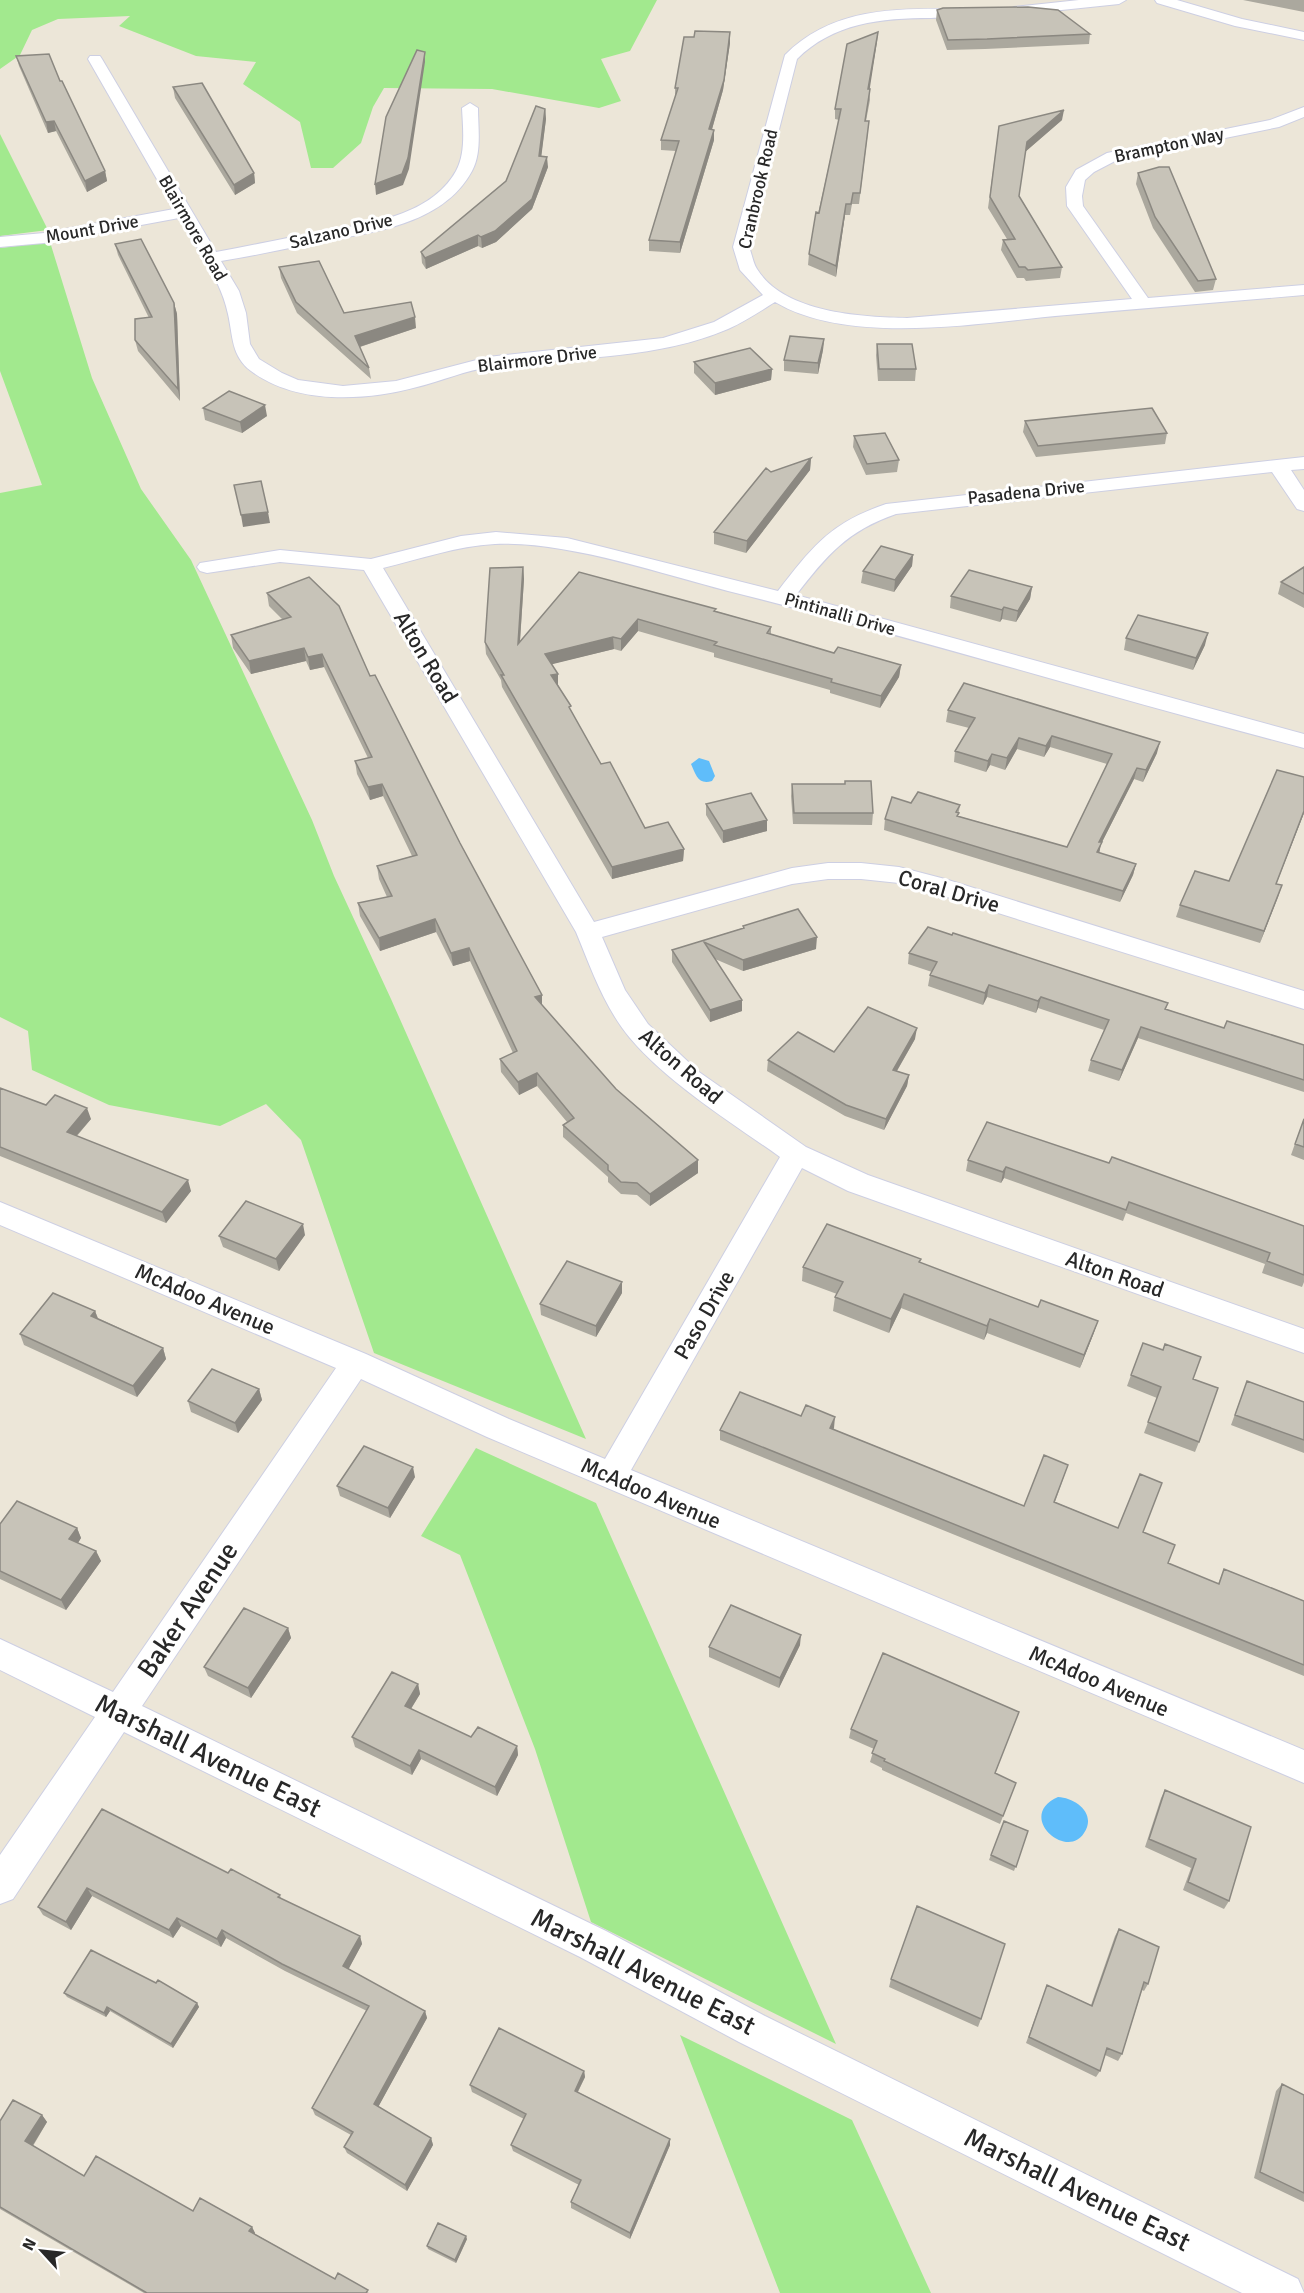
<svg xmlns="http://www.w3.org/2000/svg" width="1304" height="2293" viewBox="0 0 1304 2293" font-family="Signika,sans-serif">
<rect width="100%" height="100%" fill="#ece6d8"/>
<path fill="#a2e98e" d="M0,0H657L630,51L601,59L621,101L599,108L492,89L384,88L373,107L361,143L333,168H311L300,122L243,84L256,62L196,56L119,26L130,16L58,19L32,30L20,55L0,69Z
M0,134L48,230L0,236Z
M50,242L92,378L141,489L191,560L312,820L334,876L391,999L586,1439L374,1353L301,1140L266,1104L220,1126L109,1105L32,1070L28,1031L0,1017V493L42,485L0,371V248Z
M476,1448L596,1503L836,2044L591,1922L535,1749L460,1555L421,1536Z
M680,2035L852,2120L931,2293H780Z"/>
<path fill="#5fbdfa" d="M699,758L709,761L715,776L712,781C698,785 696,775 691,764Z
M1058,1797C1076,1798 1097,1814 1084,1833C1067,1861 1015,1816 1058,1797Z"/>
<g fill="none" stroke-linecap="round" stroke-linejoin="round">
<defs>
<path id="street" d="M1079,0H1126L1119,4L1014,15L1007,11L1014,7Z
M1155,0H1177L1242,19L1304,32V40L1235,26L1157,3Z
M972,9L979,13L977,16C963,20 945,17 931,18C881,18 833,23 797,59L749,247C752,254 753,263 757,269C784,313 861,317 907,318L1132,299L1067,206L1066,187L1076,170L1107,153L1270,120L1304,107V117L1279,127L1117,160L1094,172L1085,180L1082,196L1083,206L1148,298L1304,285V295C1225,302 1146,308 1067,315C983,322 851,347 775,302C759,312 744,322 728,329C653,361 570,356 491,367C466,370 442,381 417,387C365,401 297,405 251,371C231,356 233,336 228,314C221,280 197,248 179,218L44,243L0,247V237L44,233L174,209L88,59L90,56H100L102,59L216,252C249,246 281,239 314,233C362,224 429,219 456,171C466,153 463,128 462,108L470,103L478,108C478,128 482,153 472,171C442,226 371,232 315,243C284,249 253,256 221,261L239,291L246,313L250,344L259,359L282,373L298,380L343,386L396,381L488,357L663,338L714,322L763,295L740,270L733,247L785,55C836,4 904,9 972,9Z
M1304,457V469L1291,470L1304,490V511L1297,509L1272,472L896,514C847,531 827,555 796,595L1304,734V748C1111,698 921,639 728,591C658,573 567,541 495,544C457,546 420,559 383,568L594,922L792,868L828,863H861L899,867L945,879L1304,991V1009L931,892L899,883L861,879H828L792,884L602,937L625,990L648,1024L699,1072L806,1147L868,1175L1304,1329V1353L848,1191L802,1168L631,1470L1304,1750V1783L487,1437L361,1379L142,1706L606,1931L765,2016L1298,2279L1304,2293H1242L739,2042L580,1957L124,1732L13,1899L0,1904V1855L95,1717L0,1670V1639L113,1692L336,1368L0,1225V1202L366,1354L509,1419L605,1459L780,1157C731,1122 669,1084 630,1038C604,1007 591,968 576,932L364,570L280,562L207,573L200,571L197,567L200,563L280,550L371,559L461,536L496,532L567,538L778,591C813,546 830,523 886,504Z"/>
</defs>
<use href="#street" stroke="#cdcfe3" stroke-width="2"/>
<use href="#street" fill="#fff" fill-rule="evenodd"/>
</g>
<path fill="#aba89e" d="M1243,0H1304V12Z
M937,10L1090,34L1089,44L985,49L947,50L936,20Z
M730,32V43L723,90L712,129L714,130V140L680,253L649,251V240L676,151L661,150V140L675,98V88L694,37Z
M878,32L869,89L870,100L866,121L868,132L859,204H852L850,215H845L836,277L808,265L809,254L839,120L835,119V109Z
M16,56L60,81L105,171L107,181L87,192L56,131L48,133L19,66Z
M173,87L254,173L255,183L235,195L175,98Z
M545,109L546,119L541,156L548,167L532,209L496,242L482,248L478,246L426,269L422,263L421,252L506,181Z
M1062,120L1025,152L1019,196L1062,267L1060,278L1026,281L1024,278H1017L1001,250L1003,240L1007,239L988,208L999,126Z
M1138,173L1216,279L1213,290L1195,292L1153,228L1136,184Z
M115,244L174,303L177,314L180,401L138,351L135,340L149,318L118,255Z
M279,267L344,313L416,328L360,347L369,368L371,379L297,313L281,278Z
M824,339L823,350L818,374L784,371V360Z
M877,344L916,369L915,381H878L876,355Z
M694,362L772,369L771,380L715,395L694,373Z
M203,408L267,416L242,433L205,420Z
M1025,421L1167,433L1165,444L1036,457L1023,432Z
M854,436L899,460L897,472L866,475L853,447Z
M811,458L810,470L746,553L714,544V532L771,472Z
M913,555L912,566L894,592L861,583L863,571Z
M523,567L524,579L520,642L579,572L771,627V634L834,653L901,665L899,677L880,708L830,693V690L714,657V653L638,631L621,651L614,649L551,664L558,685L571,711L601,764L645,828L684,849L683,861L612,879L502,687L501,680L486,654L485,642Z
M1304,567V608L1278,594L1281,582Z
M1032,587L1030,599L1016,622L1002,619L1000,622L950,608L951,596Z
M267,593L370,676L542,1005L616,1089L698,1160V1173L650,1206L637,1195L621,1194L608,1182V1177L563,1137V1125L567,1122L537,1086L519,1095L501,1072L500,1059L513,1053L470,961L453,966L436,932L380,951L360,916L358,903L387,897L379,879L377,866L412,856L383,796L370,800L357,774L355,761L368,758L324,667L310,670L306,661L251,674L233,648L231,635L283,620L269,606Z
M1126,638L1205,645L1193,670L1124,650Z
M948,710L1157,753L1143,782L1134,779L1101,844L1099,853L1136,864L1133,875L1120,902L884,830L885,819L911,803L960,805L958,816L1067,847L1107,764L1050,747L1044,757L1017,749L1005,770L990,765L986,772L954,762L955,751L969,728L946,722Z
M792,784L873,813L872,825L793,824L791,796Z
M706,804L767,820V831L723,843L706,815Z
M1304,813L1276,884L1282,885L1260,943L1176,917L1180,905L1229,881Z
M743,926L816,949L743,971L715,959L742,1011L710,1022L672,962V950L743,928Z
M909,953L1168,1003L1166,1009L1224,1028L1304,1045V1092L1138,1038L1119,1081L1088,1071L1091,1060L1104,1030L1038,1008L1036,1013L987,997L983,1005L928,986L930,975L932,972L908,964Z
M915,1039L897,1071L909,1075L907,1086L884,1130L845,1116L767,1071L768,1060L834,1052Z
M0,1088L46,1105L91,1119L77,1136L191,1191L166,1223L0,1156Z
M1304,1118V1160L1291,1155Z
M968,1160L1109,1163L1304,1226V1282L1302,1287L1262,1273L1265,1264L1126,1213L1123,1221L1004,1178L1001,1183L966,1171Z
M305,1235L279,1271L223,1247L219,1236Z
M921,1259L920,1263L1038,1307L1098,1321L1093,1335L1080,1368L987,1333L984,1340L901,1308L889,1333L833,1311L835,1297L837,1294L802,1281L803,1267Z
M622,1293L596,1337L541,1315L540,1304Z
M95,1311L98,1318L163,1348L166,1359L137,1397L24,1345L20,1334Z
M1131,1375L1193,1379L1199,1442L1195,1452L1144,1433L1157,1398L1127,1386Z
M1247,1381L1304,1402V1453L1231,1425Z
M259,1389L262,1400L238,1433L191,1412L188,1401Z
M801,1416L834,1428L833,1429L1024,1506L1068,1465L1055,1502L1118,1528L1143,1532L1168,1563L1218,1584L1224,1569L1304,1601V1676L720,1440V1430Z
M415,1477L390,1518L340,1496L337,1486Z
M0,1524L77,1528L81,1538L78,1543L96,1551L101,1561L66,1610L0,1579Z
M288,1628L291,1638L251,1698L208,1676L204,1667Z
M800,1645L779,1688L709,1657V1647Z
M418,1684L420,1694L411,1709L471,1737L517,1746L518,1755L497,1796L421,1759L412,1775L355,1747L352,1737Z
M1015,1721L995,1774L1016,1783L1000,1824L882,1770V1768L870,1762L874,1749L849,1738L851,1729Z
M1165,1790L1229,1901L1224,1909L1183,1890L1191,1868L1145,1847L1161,1798Z
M102,1809L228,1873L280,1895L281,1899L360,1936L362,1944L348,1969L425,2011L427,2018L378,2107L431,2138L433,2145L407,2191L347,2153L344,2147L351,2135L315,2115L312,2108L367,2011L285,1971L226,1938L221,1947L181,1926L173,1938L92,1896L71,1930L43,1915L38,1907Z
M1004,1821L1028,1831L1014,1871L989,1860Z
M1119,1929L1148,1984L1144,1991L1142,1990L1122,2054L1118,2061L1105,2055L1100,2071L1096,2077L1026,2043L1047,1985L1091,2005L1115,1936Z
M891,1979L981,2019L978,2027L889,1987Z
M156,1983L197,2003L199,2007L173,2048L110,2011L106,2017L67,1997L64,1993Z
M584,2071L585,2077L578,2092L670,2139V2145L630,2239L571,2208V2202L579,2185L513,2151L511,2145L524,2119L472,2092L470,2085Z
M1282,2084L1304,2095V2202L1254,2178L1276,2091Z
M42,2115L47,2122L33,2146L84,2176L193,2211L252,2227L255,2233V2234L335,2279L369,2293H144L0,2209V2121Z
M467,2239L456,2263L428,2249L427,2246Z"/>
<path fill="#8b8881" d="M730,32V43L723,90L709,140V129Z
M878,32L877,42L868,100V89Z
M425,52V62L409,169L403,185L376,195L375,184Z
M545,109L546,119L540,167L539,156Z
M1064,110L1062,120L1025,152L1027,142Z
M54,121L56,131L48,133L46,122Z
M714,130V140L680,253V242Z
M547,157L548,167L532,209L496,242L482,248L481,237Z
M105,171L107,181L87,192L85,181Z
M254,173L255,183L235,195L234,185Z
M846,204L845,215L836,277V266Z
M478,235V246L426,269L425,258Z
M174,303L177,314L180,401L178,389Z
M415,317L416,328L356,348L355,336Z
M824,339L823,350L818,374V363Z
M772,369L771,380L715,395V383Z
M265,405L267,416L242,433L240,422Z
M811,458L810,470L746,553L747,541Z
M268,512L270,523L243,527L241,515Z
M913,555L912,566L894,592L895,580Z
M523,567L524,579L519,655L518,644Z
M1032,587L1030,599L1016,622L1018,611Z
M1004,607L1002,619L1000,622L1002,610Z
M638,619V631L621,651V639Z
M1208,633L1205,645L1193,670L1196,658Z
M613,637L614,649L545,666V654Z
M304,648L306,661L251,674L249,661Z
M322,654L324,667L310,670L308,657Z
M901,665L899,677L880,708L881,696Z
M558,674V685L552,687L551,675Z
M1052,736L1050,747L1044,757L1046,746Z
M1019,738L1017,749L1005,770L1007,758Z
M1160,742L1157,753L1143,782L1146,770Z
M992,754L990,765L986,772L988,761Z
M1137,768L1134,779L1101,844L1099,854L1095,863L1099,842Z
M382,784L383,796L370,800L368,787Z
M1304,811V813L1272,895L1276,884Z
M767,820V831L723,843V831Z
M684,849L683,861L612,879V867Z
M1136,864L1133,875L1120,902L1123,891Z
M1282,885L1278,897L1260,943L1264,931Z
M435,919L436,932L380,951L379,938Z
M817,937L816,949L743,971V960Z
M469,948L470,961L453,966L451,953Z
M989,985L987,997L983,1005L985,993Z
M542,995V1008L535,997Z
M1041,997L1038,1008L1036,1013L1038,1001Z
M742,1000V1011L710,1022V1010Z
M1141,1027L1138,1038L1119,1081L1122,1070Z
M917,1028L915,1039L891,1081L893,1070Z
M537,1073V1086L519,1095L518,1082Z
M909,1075L907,1086L884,1130L886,1119Z
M87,1108L91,1119L70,1143L67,1132Z
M698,1160V1173L650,1206V1194Z
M1006,1167L1004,1178L1001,1183L1003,1172Z
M188,1180L191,1191L166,1223L162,1212Z
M303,1224L305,1235L279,1271L276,1259Z
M622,1282V1293L596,1337V1326Z
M904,1294L901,1308L889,1333L891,1319Z
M95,1311L99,1322L91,1316Z
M990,1319L987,1333L984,1340L987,1326Z
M1098,1321L1093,1335L1080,1368L1084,1355Z
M163,1348L166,1359L137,1397L133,1386Z
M259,1389L262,1400L238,1433L235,1423Z
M835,1417L834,1428L828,1438L830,1428Z
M413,1467L415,1477L390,1518L388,1508Z
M77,1528L81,1538L74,1549L69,1539Z
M96,1551L101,1561L66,1610L61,1600Z
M288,1628L291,1638L251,1698L248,1688Z
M801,1635L800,1645L779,1688L780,1678Z
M418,1684L420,1694L407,1715L405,1706Z
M517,1746L518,1755L497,1796L495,1787Z
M419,1750L421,1759L412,1775L410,1766Z
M87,1888L92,1896L71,1930L66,1922Z
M177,1918L181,1926L173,1938L169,1930Z
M222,1930L226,1938L221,1947L217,1939Z
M360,1936L362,1944L346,1974L343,1966Z
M197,2003L199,2007L173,2048L171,2044Z
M107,2007L110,2011L106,2017L104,2013Z
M425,2011L427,2018L376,2111L374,2104Z
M584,2071L585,2077L575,2097V2091Z
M42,2115L47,2122L31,2148L25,2141Z
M431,2138L433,2145L407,2191L405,2185Z
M670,2139V2145L630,2239V2233Z
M252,2227L255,2233L253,2237L249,2231Z
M466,2236L467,2239L456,2263L455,2260Z"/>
<path fill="#c7c3b8" stroke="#8b8881" stroke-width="1.5" d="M1028,7L1058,10L1090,34L987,39L948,40L937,10L943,8Z
M695,31L730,32L724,80L709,129L714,130L680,242L649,240L679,141L661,140L678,88H675L684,37H694Z
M878,32L868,89H870L865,121H869L860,193H853L851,204H846L836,266L809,254L816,212L819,213L841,109H835L847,44Z
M417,50L425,52L408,158L402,174L375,184L386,117Z
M49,54L60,81H62L105,171L85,181L54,121L46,122L16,56Z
M202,83L254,173L234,185L173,87Z
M536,106L545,109L539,156L547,157L532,199L495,231L481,237L478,235L425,258L421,252L506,181Z
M1064,110L1027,142L1019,196L1062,267L1028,270L1025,267H1019L1003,240L1015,239L990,197L999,126Z
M1159,167H1169L1216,279L1198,281L1155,217L1138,173Z
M141,239L174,303L178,389L135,340V319L152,317L115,244Z
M319,261L344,313L411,302L415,317L355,336L369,368L296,302L279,267Z
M790,336L824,339L818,363L784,360Z
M877,344H912L916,369H879Z
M750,348L772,369L715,383L694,362Z
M229,391L265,405L240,422L203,408Z
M1152,408L1167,433L1038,446L1025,421Z
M885,433L899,460L867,464L854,436Z
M811,458L747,541L714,532L766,468L771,472Z
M261,481L268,512L241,515L234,485Z
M881,546L913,555L895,580L863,571Z
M523,567L518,644L579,572L716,609L714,611L771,627L767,633L834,653L838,647L901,665L881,696L831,682L832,679L714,645L717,642L638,619L621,639L613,637L545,654L558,674L551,675L571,706L569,707L601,764L610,762L645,828L668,822L684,849L612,867L501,675H504L485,642L490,568Z
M1304,567V594L1281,582Z
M969,570L1032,587L1018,611L1004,607L1002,610L951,596Z
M309,577L339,606L370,676L375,675L460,843L542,995L535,997L616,1089L698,1160L650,1194L637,1183L621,1182L608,1170V1165L563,1125L574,1118L537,1073L518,1082L500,1059L517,1051L469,948L451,953L435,919L379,938L358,903L392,896L377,866L417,855L382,784L368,787L355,761L372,757L322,654L308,657L304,648L249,661L231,635L291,617L267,593Z
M1138,615L1208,633L1196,658L1126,638Z
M964,683L1160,742L1146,770L1137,768L1099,842H1102L1097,852L1136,864L1123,891L885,819L892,797L911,803L918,792L960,805L956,812L959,813L957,816L1067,847L1112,754L1052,736L1046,746L1019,738L1007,758L992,754L988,761L955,751L975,718L948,710Z
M1277,770L1304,777V811L1276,884L1282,885L1264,931L1180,905L1195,871L1229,881Z
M845,781H871L873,813H794L792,784H845Z
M751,793L767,820L723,831L706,804Z
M798,909L817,937L743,960L704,942L742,1000L710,1010L672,950L744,928L743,926Z
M928,927L952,935L953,933L1168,1003L1165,1009L1224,1028L1227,1021L1304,1045V1080L1141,1027L1122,1070L1091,1060L1109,1020L1041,997L1038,1001L989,985L985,993L930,975L937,962L909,953Z
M868,1007L917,1028L893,1070L909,1075L886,1119L846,1105L768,1060L798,1032L834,1052Z
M0,1088L46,1105L55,1095L87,1108L67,1132L188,1180L162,1212L0,1147Z
M1304,1119V1147L1295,1144Z
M987,1122L1109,1163L1112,1157L1304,1226V1275L1267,1261L1270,1253L1129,1202L1126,1210L1006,1167L1003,1172L968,1160Z
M246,1201L303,1224L276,1259L219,1236Z
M827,1224L921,1259L919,1262L1038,1307L1041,1300L1098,1321L1084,1355L990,1319L987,1326L904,1294L891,1319L835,1297L843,1282L803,1267Z
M567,1261L622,1282L596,1326L540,1304Z
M53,1293L95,1311L91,1316L163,1348L133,1386L20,1334Z
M1143,1343L1163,1350L1165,1344L1201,1357L1193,1379L1218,1388L1199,1442L1148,1422L1161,1387L1131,1375Z
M212,1369L259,1389L235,1423L188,1401Z
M1247,1381L1304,1402V1440L1235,1415Z
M740,1392L801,1416L806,1405L835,1417L830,1428L1024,1506L1044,1455L1068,1465L1054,1502L1118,1528L1140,1474L1162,1483L1143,1532L1175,1545L1168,1563L1219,1584L1224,1569L1304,1601V1665L720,1430Z
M364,1446L413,1467L388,1508L337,1486Z
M17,1501L77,1528L69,1539L96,1551L61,1600L0,1571V1524Z
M731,1605L801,1635L780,1678L709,1647Z
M244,1608L288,1628L248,1688L204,1667Z
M883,1653L1019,1712L995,1773L1016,1783L1003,1816L884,1761L885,1759L872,1753L877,1741L851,1729Z
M392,1672L418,1684L405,1706L471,1737L478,1727L517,1746L495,1787L419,1750L410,1766L352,1737Z
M1165,1790L1251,1827L1229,1901L1188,1882L1196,1859L1149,1839Z
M102,1809L228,1873L231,1869L280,1895L278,1897L360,1936L343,1966L425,2011L374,2104L431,2138L405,2185L344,2147L353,2132L312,2108L369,2006L282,1964L222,1930L217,1939L177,1918L169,1930L87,1888L66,1922L38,1907Z
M1004,1821L1028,1831L1016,1867L991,1855Z
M917,1906L1005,1944L981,2019L891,1979Z
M1119,1929L1159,1947L1148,1984L1144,1982L1122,2054L1107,2048L1100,2071L1029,2037L1047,1985L1092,2006Z
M91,1950L156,1983L158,1980L197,2003L171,2044L107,2007L104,2013L64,1993Z
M499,2028L584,2071L575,2091L670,2139L630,2233L571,2202L581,2180L511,2145L526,2114L470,2085Z
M1282,2084L1304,2095V2193L1260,2172Z
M13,2100L42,2115L25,2141L84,2176L96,2156L193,2211L200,2198L252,2227L249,2231L335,2279L338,2273L368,2290L366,2293H147L0,2207V2121Z
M438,2223L466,2236L455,2260L427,2246Z"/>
<g text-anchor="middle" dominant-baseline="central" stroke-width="6" stroke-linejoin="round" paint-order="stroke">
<g font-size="18" fill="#282828" stroke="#fff">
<text transform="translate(1169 145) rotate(-12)">Brampton Way</text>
<text transform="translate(758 189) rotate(-77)">Cranbrook Road</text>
<text transform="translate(193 228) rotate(60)">Blairmore Road</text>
<text transform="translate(92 229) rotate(-10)">Mount Drive</text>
<text transform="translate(341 231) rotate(-13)">Salzano Drive</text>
<text transform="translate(537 359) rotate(-7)">Blairmore Drive</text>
<text transform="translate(1026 492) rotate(-6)">Pasadena Drive</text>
<text transform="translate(840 614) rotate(16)">Pintinalli Drive</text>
</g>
<g font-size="22" fill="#282828" stroke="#fff">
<text transform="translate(426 657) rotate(59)">Alton Road</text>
<text transform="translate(949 891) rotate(16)">Coral Drive</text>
<text transform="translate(681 1066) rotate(41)">Alton Road</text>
<text transform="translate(1115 1274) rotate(19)">Alton Road</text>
<text transform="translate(205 1299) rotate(23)">McAdoo Avenue</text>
<text transform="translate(704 1315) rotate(-60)">Paso Drive</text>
<text transform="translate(651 1493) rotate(23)">McAdoo Avenue</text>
<text transform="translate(1099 1681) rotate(23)">McAdoo Avenue</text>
</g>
<g font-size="27" fill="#282828" stroke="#fff">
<text transform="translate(188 1610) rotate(-56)">Baker Avenue</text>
<text transform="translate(208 1756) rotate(26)">Marshall Avenue East</text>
<text transform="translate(643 1972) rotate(27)">Marshall Avenue East</text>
<text transform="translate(1077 2190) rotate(26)">Marshall Avenue East</text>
</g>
</g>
<g transform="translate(42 2251) rotate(297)" stroke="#ffffff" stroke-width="4.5" paint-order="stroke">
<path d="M0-4.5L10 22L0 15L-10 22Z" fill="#282828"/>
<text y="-9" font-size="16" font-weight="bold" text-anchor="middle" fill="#282828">N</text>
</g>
</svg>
